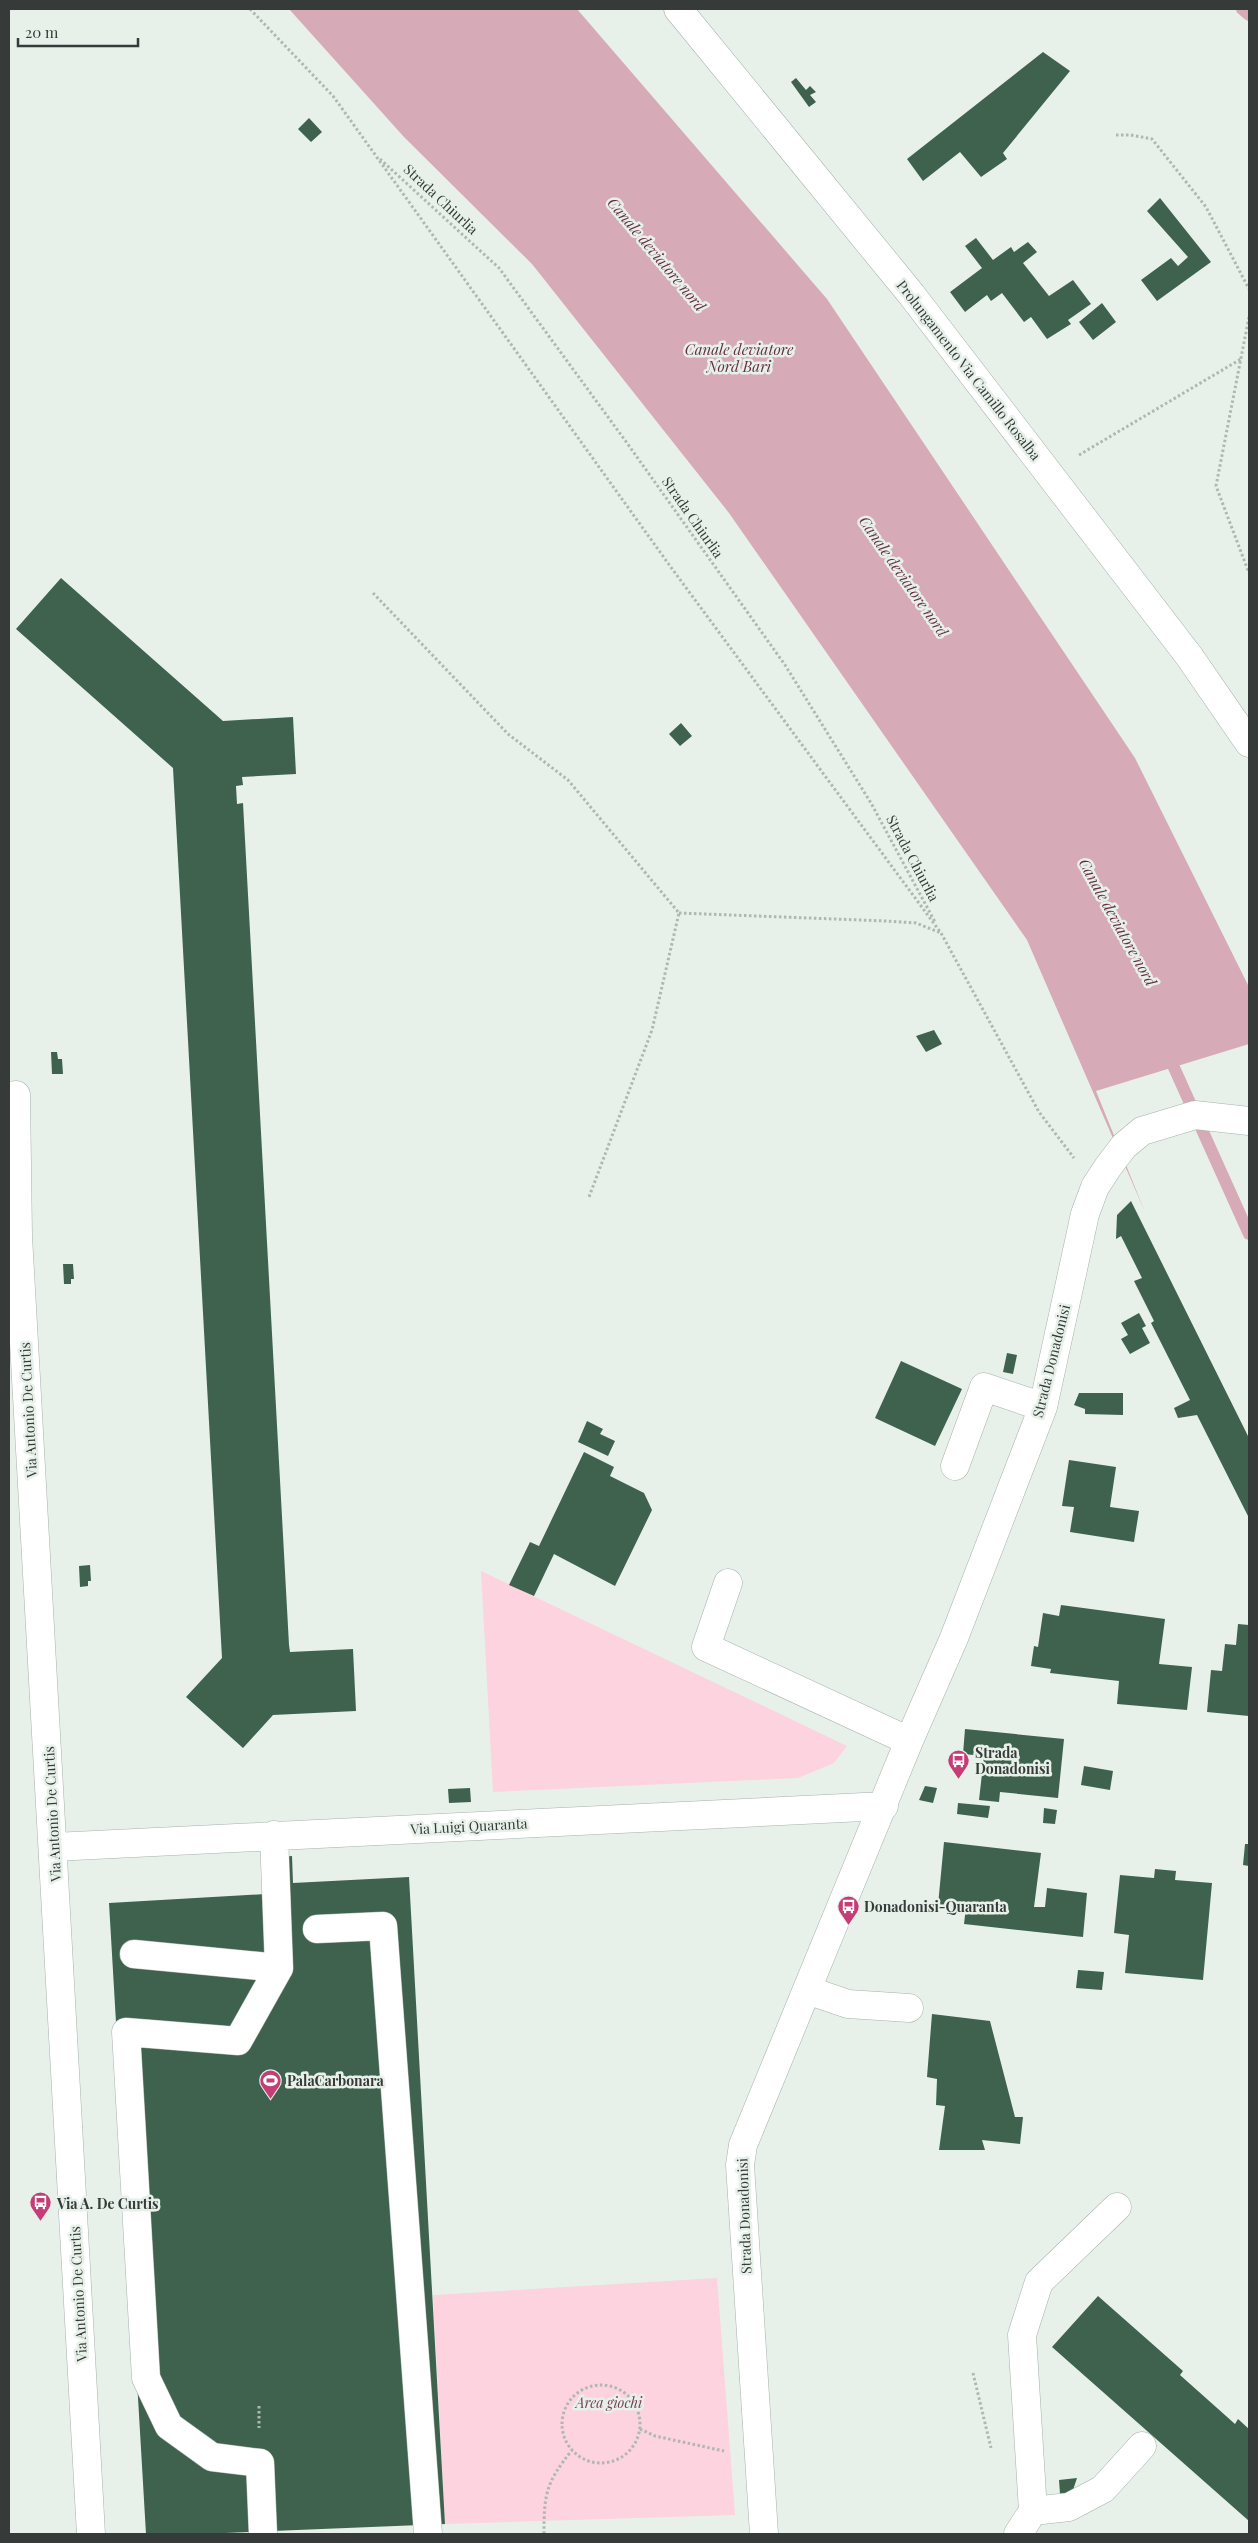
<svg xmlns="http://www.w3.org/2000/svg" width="1258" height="2543" viewBox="0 0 1258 2543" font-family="'Playfair Display',serif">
<rect width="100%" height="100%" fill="#e7f1ea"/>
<path fill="#fcd3df" d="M481,1571L847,1746L834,1763L798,1778L493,1792Z
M717,2278L735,2515L445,2524L433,2295Z"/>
<path fill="#d6aab7" d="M289,9H577L827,299L1135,758L1249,987V1044L1096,1091L1145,1212L1027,940L729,513L532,264L404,137Z"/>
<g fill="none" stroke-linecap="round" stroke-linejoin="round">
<path stroke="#d6aab7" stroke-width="12" d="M1242,9L1249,15
M1167,1052L1249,1234"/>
</g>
<path fill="#3e624e" d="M1043,52L1070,71L1003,153L1007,159L981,177L960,152L923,181L907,159Z
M796,78L806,90L810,86L816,92L810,95L816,102L809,107L791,82Z
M309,118L322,132L311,142L298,129Z
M1160,198L1211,262L1157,301L1141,280L1171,258L1178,266L1188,257L1147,211Z
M976,238L993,260L1011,247L1014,252L1028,242L1037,252L1023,263L1049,296L1073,280L1091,304L1068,320L1071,324L1047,339L1031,317L1024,322L1002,293L991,301L987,295L965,312L950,292L982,268L965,246Z
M1102,303L1116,322L1093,340L1079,322Z
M61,578L223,721L293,717L296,774L242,777L243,785L236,786L237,804L243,803L289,1645L290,1652L353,1649L356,1711L273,1715L243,1748L186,1697L222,1658L173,768L16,629Z
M681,723L692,736L680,746L669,734Z
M934,1030L942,1044L926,1052L916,1036Z
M51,1052H57L58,1059H62L63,1074H52Z
M1131,1201L1249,1438V1518L1197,1415L1178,1418L1174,1408L1190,1400L1151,1323L1154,1321L1134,1281L1142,1278L1121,1236L1116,1239L1117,1215Z
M63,1264H73L74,1279H71V1284H64Z
M1139,1313L1146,1326L1142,1328L1150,1343L1130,1354L1121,1339L1128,1335L1121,1323Z
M1007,1353L1017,1355L1013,1374L1003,1372Z
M901,1361L962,1389L935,1446L875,1418Z
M1079,1393H1123V1415L1085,1414V1409L1074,1405Z
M587,1421L603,1429L600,1434L615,1441L608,1456L578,1442Z
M584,1452L614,1467L610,1476L644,1493L652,1510L615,1586L554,1554L534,1596L509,1585L530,1542L539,1546Z
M1069,1460L1116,1467L1110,1507L1139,1511L1134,1542L1070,1532L1074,1507L1062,1506Z
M90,1565L91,1581H88V1586L80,1587L79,1566Z
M1061,1605L1165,1619L1159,1664L1192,1667L1187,1710L1117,1704L1119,1681L1050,1673L1051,1669L1031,1666L1034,1646L1038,1647L1043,1613L1059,1616Z
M1238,1624L1249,1625V1716L1207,1712L1211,1670L1222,1671L1225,1644L1236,1645Z
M965,1729L1064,1739L1058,1798L1000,1792L999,1802L979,1800L984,1756L963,1754Z
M1084,1766L1113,1771L1110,1790L1081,1785Z
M925,1786L937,1788L933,1803L919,1800Z
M470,1788L471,1802L449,1803L448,1789Z
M958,1803L990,1806L988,1818L957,1814Z
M1044,1808L1057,1810L1055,1824L1043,1823Z
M944,1842L1041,1853L1034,1907H1045L1047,1888L1087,1893L1083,1937L964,1924L966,1907L938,1905Z
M1245,1844H1249V1866L1243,1865Z
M292,1856L293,1883L409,1877L445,2524L201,2534H146L109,1903L265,1894L263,1858Z
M1155,1869L1176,1871L1175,1880L1212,1883L1203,1980L1125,1973L1129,1935L1114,1933L1120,1875L1154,1878Z
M1078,1970L1104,1972L1102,1990L1076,1988Z
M932,2014L990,2021L1015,2117H1023L1020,2144L982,2140L985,2150H939L945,2106L936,2105L937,2079L927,2077Z
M1098,2296L1183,2371L1180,2375L1235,2424L1238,2419L1249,2429V2521L1052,2347Z
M1077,2478L1072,2493L1060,2494L1059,2480Z"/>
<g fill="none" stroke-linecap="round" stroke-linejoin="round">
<defs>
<path id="minor" d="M678,9L911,294L1189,656L1249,743
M16,1095L18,1236L91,2534
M955,1466L984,1387L1043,1407
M728,1583L706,1647L909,1741
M54,1847L884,1806
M317,1929L383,1926L428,2534
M134,1954L279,1968
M807,1990L848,2004L909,2008
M1033,2511L1022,2335L1039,2282L1117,2207
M263,2534L260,2463L212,2457L169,2426L146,2378L126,2032L238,2041L279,1968L274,1835
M764,2534L740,2165L743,2145L909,1741L954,1638L1043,1407L1085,1214L1095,1187L1108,1167L1124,1146L1142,1131L1195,1115L1249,1121
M1018,2534L1033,2511L1069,2507L1103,2489L1142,2446"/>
</defs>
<use href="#minor" stroke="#a7b1ab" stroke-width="29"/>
<path stroke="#afb7b1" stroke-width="3" stroke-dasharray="2.5 2.5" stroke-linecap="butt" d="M250,9L333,96L670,566L941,933L1039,1112L1074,1158
M1116,135H1131L1152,139L1206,207L1249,289
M380,159L499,268L627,443L785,665L871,803L935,922
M1249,317L1216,486L1249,573
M1079,455L1241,359
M373,593L508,734L568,780L679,913L652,1030L589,1197
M679,913L886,921L916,923L941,933
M973,2373L991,2448
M562 2424a39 39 0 1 1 78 0a39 39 0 1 1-78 0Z
M259,2406V2428
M640,2429L655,2436L724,2451
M544,2534C544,2493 546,2483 572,2450"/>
<use href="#minor" stroke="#fff" stroke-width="28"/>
</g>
<defs>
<symbol id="bus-pin" viewBox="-11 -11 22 30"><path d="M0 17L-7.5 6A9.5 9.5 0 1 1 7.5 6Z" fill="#c53c76" stroke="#e7f1ea"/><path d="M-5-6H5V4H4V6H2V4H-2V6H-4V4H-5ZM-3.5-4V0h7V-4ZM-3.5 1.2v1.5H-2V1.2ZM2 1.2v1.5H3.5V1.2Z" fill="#fff"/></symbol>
<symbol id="stadium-pin" viewBox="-11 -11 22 30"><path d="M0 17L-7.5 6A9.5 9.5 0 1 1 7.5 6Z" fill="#c53c76" stroke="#e7f1ea"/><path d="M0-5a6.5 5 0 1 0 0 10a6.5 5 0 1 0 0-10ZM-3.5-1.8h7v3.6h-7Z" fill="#fff"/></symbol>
</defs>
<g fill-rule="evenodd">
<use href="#bus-pin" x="946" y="1748" width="25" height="34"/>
<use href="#bus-pin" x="836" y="1894" width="25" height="34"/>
<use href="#stadium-pin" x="258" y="2068" width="25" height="34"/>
<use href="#bus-pin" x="28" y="2190" width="25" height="34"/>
</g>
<g text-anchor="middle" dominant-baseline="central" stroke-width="5" stroke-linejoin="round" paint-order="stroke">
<g font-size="14" fill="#363a38" stroke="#e7f1ea">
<text transform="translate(441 199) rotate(43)">Strada Chiurlia</text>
<text transform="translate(969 370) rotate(52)">Prolungamento Via Camillo Rosalba</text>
<text transform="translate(693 517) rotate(55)">Strada Chiurlia</text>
<text transform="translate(913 858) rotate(62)">Strada Chiurlia</text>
<text transform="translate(1051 1361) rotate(-76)">Strada Donadonisi</text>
<text transform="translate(28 1410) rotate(-93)">Via Antonio De Curtis</text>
<text transform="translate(52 1814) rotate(-93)">Via Antonio De Curtis</text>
<text transform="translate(469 1826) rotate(-3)">Via Luigi Quaranta</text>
<text transform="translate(744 2216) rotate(-92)">Strada Donadonisi</text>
<text transform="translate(78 2294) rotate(-93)">Via Antonio De Curtis</text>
</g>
<g font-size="14" font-weight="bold" fill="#363a38" stroke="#e7f1ea" text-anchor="start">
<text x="975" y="1752">Strada<tspan x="975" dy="16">Donadonisi</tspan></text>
<text x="864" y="1906">Donadonisi-Quaranta</text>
<text x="287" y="2080">PalaCarbonara</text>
<text x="57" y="2203">Via A. De Curtis</text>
</g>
<g font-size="14" font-style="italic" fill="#793f54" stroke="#e7f1ea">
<text x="609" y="2402">Area giochi</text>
</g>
<g font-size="15" font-style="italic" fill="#662e43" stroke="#e7f1ea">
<text transform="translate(657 254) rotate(50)">Canale deviatore nord</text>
<text x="739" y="349">Canale deviatore<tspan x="739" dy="17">Nord Bari</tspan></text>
<text transform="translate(904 576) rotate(55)">Canale deviatore nord</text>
<text transform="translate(1118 922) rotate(61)">Canale deviatore nord</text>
</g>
</g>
<rect width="1258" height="2543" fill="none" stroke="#363a38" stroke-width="20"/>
<path d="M18 38v8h120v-8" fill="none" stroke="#363a38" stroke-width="2.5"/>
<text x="25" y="38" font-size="15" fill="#363a38" stroke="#e7f1ea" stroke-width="4" paint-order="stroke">20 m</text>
</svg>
